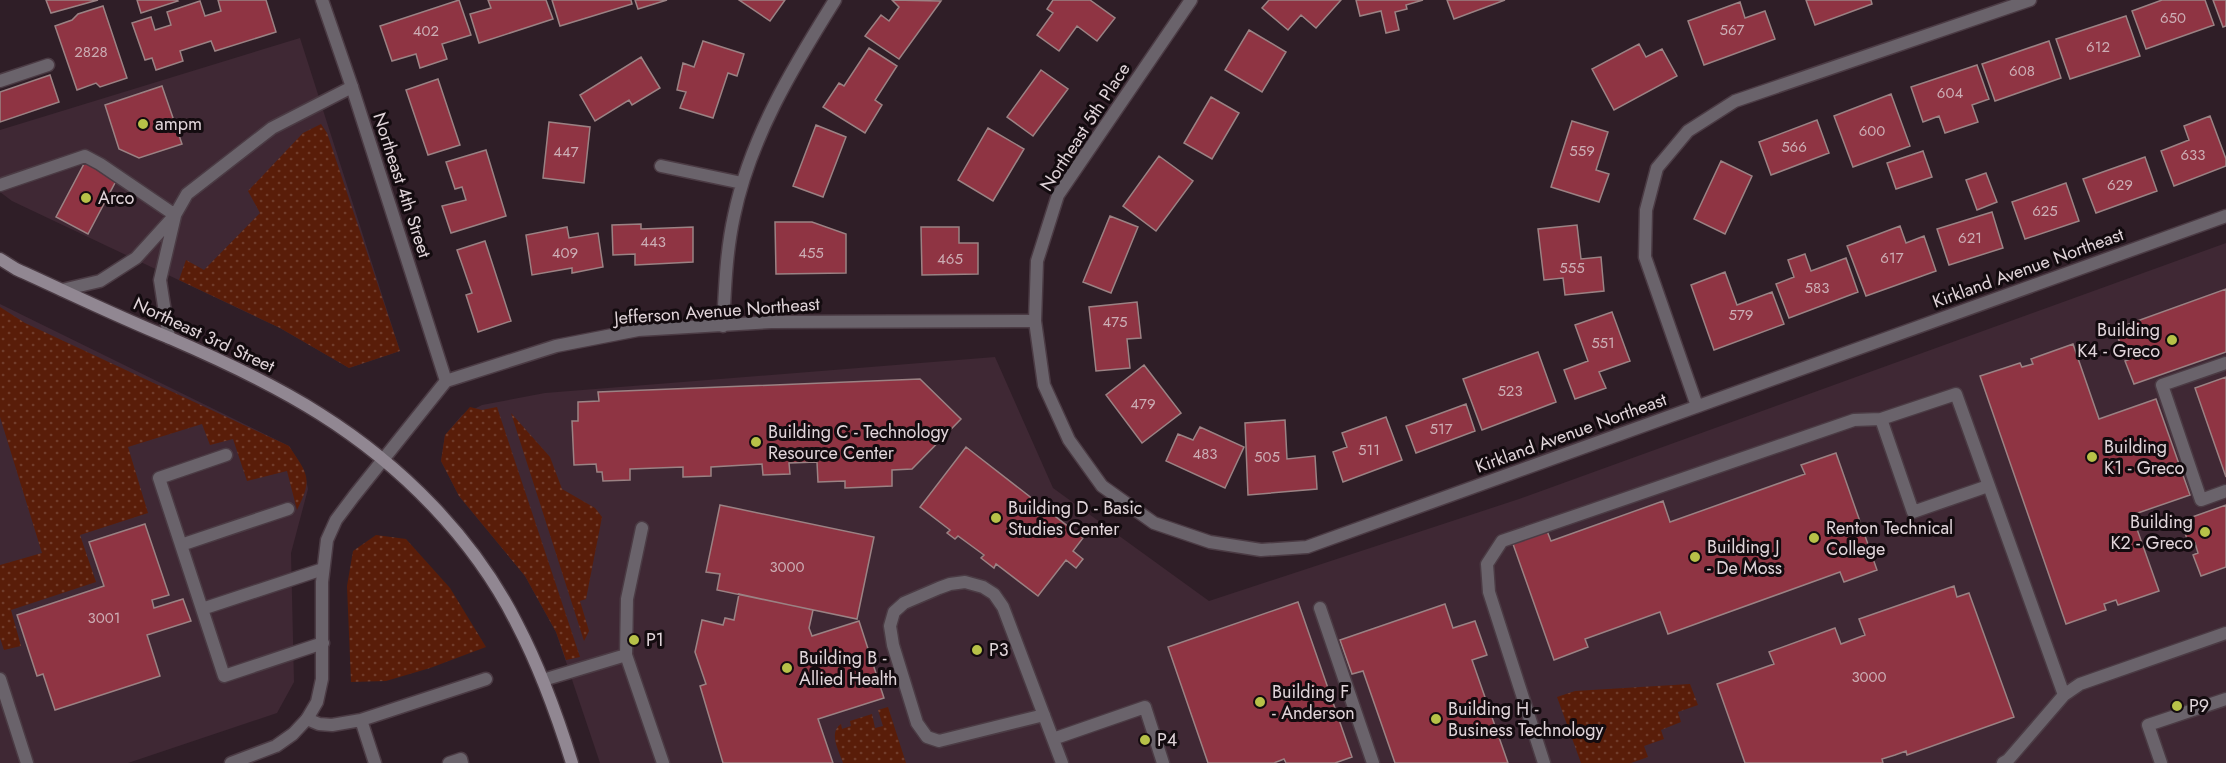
<svg xmlns="http://www.w3.org/2000/svg" width="2226" height="763" viewBox="0 0 2226 763" font-family="Jost,sans-serif">
<defs>
<pattern id="grass-dots" width="8" height="8" patternUnits="userSpaceOnUse" patternTransform="scale(1.5)"><rect width="8" height="8" fill="#591d09"/><path d="M2 2h.1M6 6h.1" fill="none" stroke="#713d2c" stroke-width="1.8" stroke-linecap="round"/></pattern>
</defs>
<rect width="100%" height="100%" fill="#2f1e27"/>
<path fill="#3f2834" d="M300,38L400,351L349,368L280,328L12,201L0,192V130Z
M2226,243V763H600L556,632L525,576L459,496L441,461L445,435L462,415L482,405L545,393L995,357L1053,488L1209,601L1519,499Z
M0,304L289,446L304,470L308,489L291,553L294,682L277,713L128,763H0Z"/>
<path fill="url(#grass-dots)" d="M321,124L327,133L400,351L349,368L280,328L179,280L186,260L204,270L260,213L248,191L303,133Z
M0,307L25,323L289,446C308,475 313,478 297,510L287,471L247,481L233,439L210,445L202,424L128,447L148,513L80,535L96,582L11,610L21,646L4,650L0,638V565L42,553L0,417Z
M470,407L482,410L497,407L580,657L566,660L556,632L525,576L459,496L441,461L445,435Z
M511,413L550,457L562,489L595,508L602,517L586,599L580,601L589,631L584,641Z
M376,535L406,539L450,588L486,647L430,668L386,681L351,682L347,586L353,551Z
M1690,684L1698,705L1678,712L1681,722L1661,730L1664,739L1644,746L1648,757L1631,763H1581L1557,697L1575,691Z
M888,707L906,763H843C839,751 828,733 841,724L842,729L851,726L850,721L872,714L875,728L883,726L878,710Z"/>
<path fill="#8f3443" stroke="#9b8284" stroke-width="1.5" d="M46,0H98L51,13Z
M137,0H177L178,1L141,13Z
M218,0H266L276,32L215,51L211,41L180,51L183,61L156,70L152,58L145,60L132,23L151,17L155,30L171,25L167,12L200,1L205,16L221,11Z
M459,0L471,35L442,44L447,59L420,68L416,54L392,61L380,26Z
M488,0H546L553,19L479,43L470,14L491,8Z
M552,0H631L632,4L560,26Z
M635,0H667L638,9Z
M739,0H785L770,21Z
M892,0L941,1L899,59L865,36L881,15L889,21L899,7Z
M1053,0H1090L1115,18L1097,41L1077,26L1059,51L1037,35L1053,13L1047,9Z
M1269,0H1341L1316,28L1301,15L1288,30L1262,8Z
M1356,0H1423L1406,5L1407,9L1395,12L1399,30L1386,33L1381,11L1360,16Z
M1447,0H1505L1454,19Z
M1806,0H1871L1872,4L1815,25Z
M2162,0H2205L2214,25L2146,49L2132,11Z
M2213,0H2226V26L2223,27Z
M1740,2L1745,18L1765,11L1775,39L1704,65L1688,21Z
M103,6L127,78L100,87L96,83L77,90L55,26L72,20L78,14Z
M2126,16L2140,56L2070,79L2056,39Z
M1249,30L1286,52L1262,92L1225,70Z
M703,41L744,54L737,76L728,73L713,118L680,108L686,92L677,90L683,63L694,67Z
M2049,41L2061,78L1995,101L1982,64Z
M1639,44L1646,57L1662,49L1677,76L1614,110L1592,69Z
M869,48L897,66L875,100L882,105L865,133L823,107L839,83L844,86Z
M641,57L660,88L632,105L629,100L595,121L580,95Z
M1977,65L1989,99L1972,105L1978,122L1945,133L1939,116L1923,122L1911,87Z
M1041,70L1068,89L1033,136L1007,117Z
M50,75L59,102L0,122V92Z
M438,79L460,145L428,155L406,90Z
M162,86L182,144L139,158L119,149L105,105Z
M1891,94L1910,146L1853,167L1834,116Z
M1211,97L1239,113L1212,159L1184,143Z
M2210,116L2226,159V166L2174,186L2161,151L2189,140L2184,126Z
M1817,120L1829,153L1771,175L1759,142Z
M1572,121L1608,132L1596,170L1609,174L1599,202L1551,187Z
M549,122L590,127L584,183L543,178Z
M816,125L846,137L823,197L793,186Z
M988,128L1024,149L993,201L958,180Z
M486,150L506,216L451,233L442,206L466,200L462,187L455,189L446,162Z
M1923,151L1932,177L1896,189L1887,163Z
M1159,156L1193,181L1156,231L1123,206Z
M2145,157L2157,191L2096,213L2083,179Z
M1721,161L1752,176L1725,234L1694,219Z
M85,162L117,179L88,234L56,217Z
M1986,173L1997,202L1977,210L1966,180Z
M2066,183L2079,221L2025,239L2012,202Z
M1992,212L2003,248L1949,265L1937,229Z
M1110,216L1138,227L1111,293L1083,282Z
M775,222H812L846,234V273L776,274Z
M641,224V229L693,227V262L635,265V254L613,255L612,225Z
M1577,225L1581,259L1601,257L1604,291L1565,295L1563,278L1544,280L1538,229Z
M1900,226L1906,243L1924,236L1936,271L1866,296L1847,246Z
M567,227L569,238L598,233L603,267L572,273V268L532,275L526,235Z
M921,227H959V243H978V274L922,275Z
M485,241L511,321L478,332L466,295L472,293L457,250Z
M1805,254L1811,271L1846,258L1858,292L1789,318L1776,284L1794,277L1788,260Z
M1725,272L1737,305L1772,292L1784,324L1714,350L1691,285Z
M2226,289V352L2134,384L2125,361L2130,359L2127,351L2123,352L2115,329Z
M1137,302L1141,338L1127,339L1130,368L1096,371L1089,307Z
M1612,312L1630,361L1599,372L1606,388L1575,399L1564,370L1588,361L1575,325Z
M2073,344L2099,419L2156,399L2190,495L2132,515L2159,591L2118,605L2116,600L2104,604L2106,610L2066,624L1980,376L2020,363L2022,367L2033,364L2031,359Z
M1538,352L1556,402L1482,430L1463,379Z
M1144,365L1181,413L1142,443L1106,395Z
M2226,377V477L2195,388Z
M920,379L961,419L912,469L892,470V486L845,488V481L818,482L817,462L789,463L790,474L763,475L762,464L711,467V476L683,477V467L630,469V480L603,481L602,472H597L596,464L574,465L572,421H578V402L599,401L598,392Z
M1466,404L1475,431L1416,453L1406,426Z
M1386,417L1402,460L1343,482L1333,452L1347,447L1342,433Z
M1285,420L1287,459L1315,456L1317,489L1248,495L1245,423Z
M1200,427L1244,447L1225,488L1166,461L1178,434L1193,440Z
M966,447L1083,538L1073,551L1083,559L1076,568L1066,560L1038,596L996,564L994,568L981,558L984,555L958,536L955,539L947,533L950,530L920,507Z
M1836,453L1877,570L1844,582L1840,572L1668,634L1660,612L1585,639L1588,647L1554,660L1513,544L1547,531L1551,541L1663,501L1670,522L1805,474L1801,465Z
M720,505L874,537L857,619L717,590L720,574L706,572Z
M2226,505V567L2201,576L2193,555L2198,553L2195,543L2189,545L2181,521Z
M145,524L169,595L152,600L154,608L183,599L191,621L147,635L160,676L55,710L43,674L37,676L17,615L104,586L89,542Z
M1954,586L1957,597L1969,593L2014,717L1907,755L1906,751L1895,755L1882,759L1883,763H1745L1717,684L1774,664L1769,652L1835,628L1841,644L1865,635L1859,619Z
M739,594L813,610L809,628L812,636L859,621L884,698L818,719L833,763H723L700,686L706,684L695,652L702,620L723,625L725,618L734,620Z
M1298,602L1352,757L1335,763H1286L1284,759L1274,763H1208L1168,647Z
M1445,604L1453,628L1475,621L1487,655L1472,660L1508,763H1395L1363,671L1352,674L1340,640Z"/>
<g fill="none" stroke-linecap="round" stroke-linejoin="round">
<defs>
<path id="service" d="M0,81L48,65
M0,185L85,156L100,164L175,215
M62,290L100,281L136,258L175,215L187,194L272,128L352,87
M169,338L160,280L175,216
M2226,363L2162,385L2201,500L2226,491
M226,455L159,478L224,676L323,643
M1988,486L1913,512L1881,419L1956,394L2064,695
M181,545L288,509
M1320,608L1373,763
M202,609L323,569
M626,655L663,763
M0,679L27,763
M543,680L626,655L627,599L642,528
M1044,715L939,741L927,737L917,723L893,645L890,626L894,612L904,603L939,588L950,584L965,582L983,587L994,594L1003,607L1062,763
M307,719L319,724L332,725L361,720L486,679
M361,720L375,763
M1053,739L1145,707L1163,763
M449,763L461,759L462,763
M1544,763L1489,592L1487,564L1502,541L1854,420L1881,419
M2003,763L2008,760L2064,695L2080,684L2226,633
M2161,763L2148,725L2226,699"/>
<path id="minor" d="M322,0L352,87L446,381
M1191,0L1058,195L1037,261L1035,321L1044,385L1069,440L1102,486L1154,523L1210,542L1261,550L1307,547L2226,216
M661,166L742,183
M723,326C725,289 726,252 734,216C750,138 793,67 835,0
M1697,406L1645,257L1646,210L1657,168L1688,131L1735,101L2030,0
M231,763L276,746L293,734L307,719L317,702L322,679V582L327,540L336,520L354,496L446,381L556,346L638,330L771,322L1035,321"/>
<path id="secondary" d="M0,259L16,269C67,292 118,317 170,338C221,360 273,384 320,414C401,465 474,538 517,624C540,668 557,715 572,763"/>
</defs>
<use href="#service" stroke="#4b3b44" stroke-width="15"/>
<use href="#minor" stroke="#4b3b44" stroke-width="15"/>
<use href="#secondary" stroke="#4b3b44" stroke-width="15"/>
<use href="#service" stroke="#6a636b" stroke-width="12"/>
<use href="#minor" stroke="#6a636b" stroke-width="12"/>
<use href="#secondary" stroke="#918792" stroke-width="12"/>
</g>
<g fill="#b7c148" stroke="#130b0f" stroke-width="2">
<circle cx="143" cy="124" r="6"/>
<circle cx="86" cy="198" r="6"/>
<circle cx="2172" cy="340" r="6"/>
<circle cx="756" cy="442" r="6"/>
<circle cx="2092" cy="457" r="6"/>
<circle cx="996" cy="518" r="6"/>
<circle cx="2205" cy="532" r="6"/>
<circle cx="1814" cy="538" r="6"/>
<circle cx="1695" cy="557" r="6"/>
<circle cx="634" cy="640" r="6"/>
<circle cx="977" cy="650" r="6"/>
<circle cx="787" cy="668" r="6"/>
<circle cx="1260" cy="702" r="6"/>
<circle cx="2177" cy="706" r="6"/>
<circle cx="1436" cy="719" r="6"/>
<circle cx="1145" cy="740" r="6"/>
</g>
<g text-anchor="middle" dominant-baseline="central" stroke-width="6" stroke-linejoin="round" paint-order="stroke">
<g font-size="15" fill="#ccadb4">
<text x="2173" y="18">650</text>
<text x="1732" y="30">567</text>
<text x="426" y="31">402</text>
<text x="2098" y="47">612</text>
<text x="91" y="52">2828</text>
<text x="2022" y="71">608</text>
<text x="1950" y="93">604</text>
<text x="1872" y="131">600</text>
<text x="1794" y="147">566</text>
<text x="1582" y="151">559</text>
<text x="566" y="152">447</text>
<text x="2193" y="155">633</text>
<text x="2120" y="185">629</text>
<text x="2045" y="211">625</text>
<text x="1970" y="238">621</text>
<text x="653" y="242">443</text>
<text x="565" y="253">409</text>
<text x="811" y="253">455</text>
<text x="1892" y="258">617</text>
<text x="950" y="259">465</text>
<text x="1572" y="268">555</text>
<text x="1817" y="288">583</text>
<text x="1741" y="315">579</text>
<text x="1115" y="322">475</text>
<text x="1603" y="343">551</text>
<text x="1510" y="391">523</text>
<text x="1143" y="404">479</text>
<text x="1441" y="429">517</text>
<text x="1369" y="450">511</text>
<text x="1205" y="454">483</text>
<text x="1267" y="457">505</text>
<text x="787" y="567">3000</text>
<text x="104" y="618">3001</text>
<text x="1869" y="677">3000</text>
</g>
<g font-size="18" fill="#e1d5da" stroke="#130b0f" text-anchor="start">
<text x="155" y="124">ampm</text>
<text x="98" y="198">Arco</text>
<text x="2160" y="330" text-anchor="end">Building<tspan x="2160" dy="21">K4 - Greco</tspan></text>
<text x="768" y="432">Building C - Technology<tspan x="768" dy="21">Resource Center</tspan></text>
<text x="2104" y="447">Building<tspan x="2104" dy="21">K1 - Greco</tspan></text>
<text x="1008" y="508">Building D - Basic<tspan x="1008" dy="21">Studies Center</tspan></text>
<text x="2193" y="522" text-anchor="end">Building<tspan x="2193" dy="21">K2 - Greco</tspan></text>
<text x="1826" y="528">Renton Technical<tspan x="1826" dy="21">College</tspan></text>
<text x="1707" y="547">Building J<tspan x="1707" dy="21">- De Moss</tspan></text>
<text x="646" y="640">P1</text>
<text x="989" y="650">P3</text>
<text x="799" y="658">Building B -<tspan x="799" dy="21">Allied Health</tspan></text>
<text x="1272" y="692">Building F<tspan x="1272" dy="21">- Anderson</tspan></text>
<text x="2189" y="706">P9</text>
<text x="1448" y="709">Building H -<tspan x="1448" dy="21">Business Technology</tspan></text>
<text x="1157" y="740">P4</text>
</g>
<g font-size="18" fill="#e1d5da" stroke="#130b0f">
<text transform="translate(1085 127) rotate(-57)">Northeast 5th Place</text>
<text transform="translate(402 185) rotate(72)">Northeast 4th Street</text>
<text transform="translate(2028 268) rotate(-20)">Kirkland Avenue Northeast</text>
<text transform="translate(717 311) rotate(-4)">Jefferson Avenue Northeast</text>
<text transform="translate(204 335) rotate(25)">Northeast 3rd Street</text>
<text transform="translate(1571 433) rotate(-20)">Kirkland Avenue Northeast</text>
</g>
</g>
</svg>
